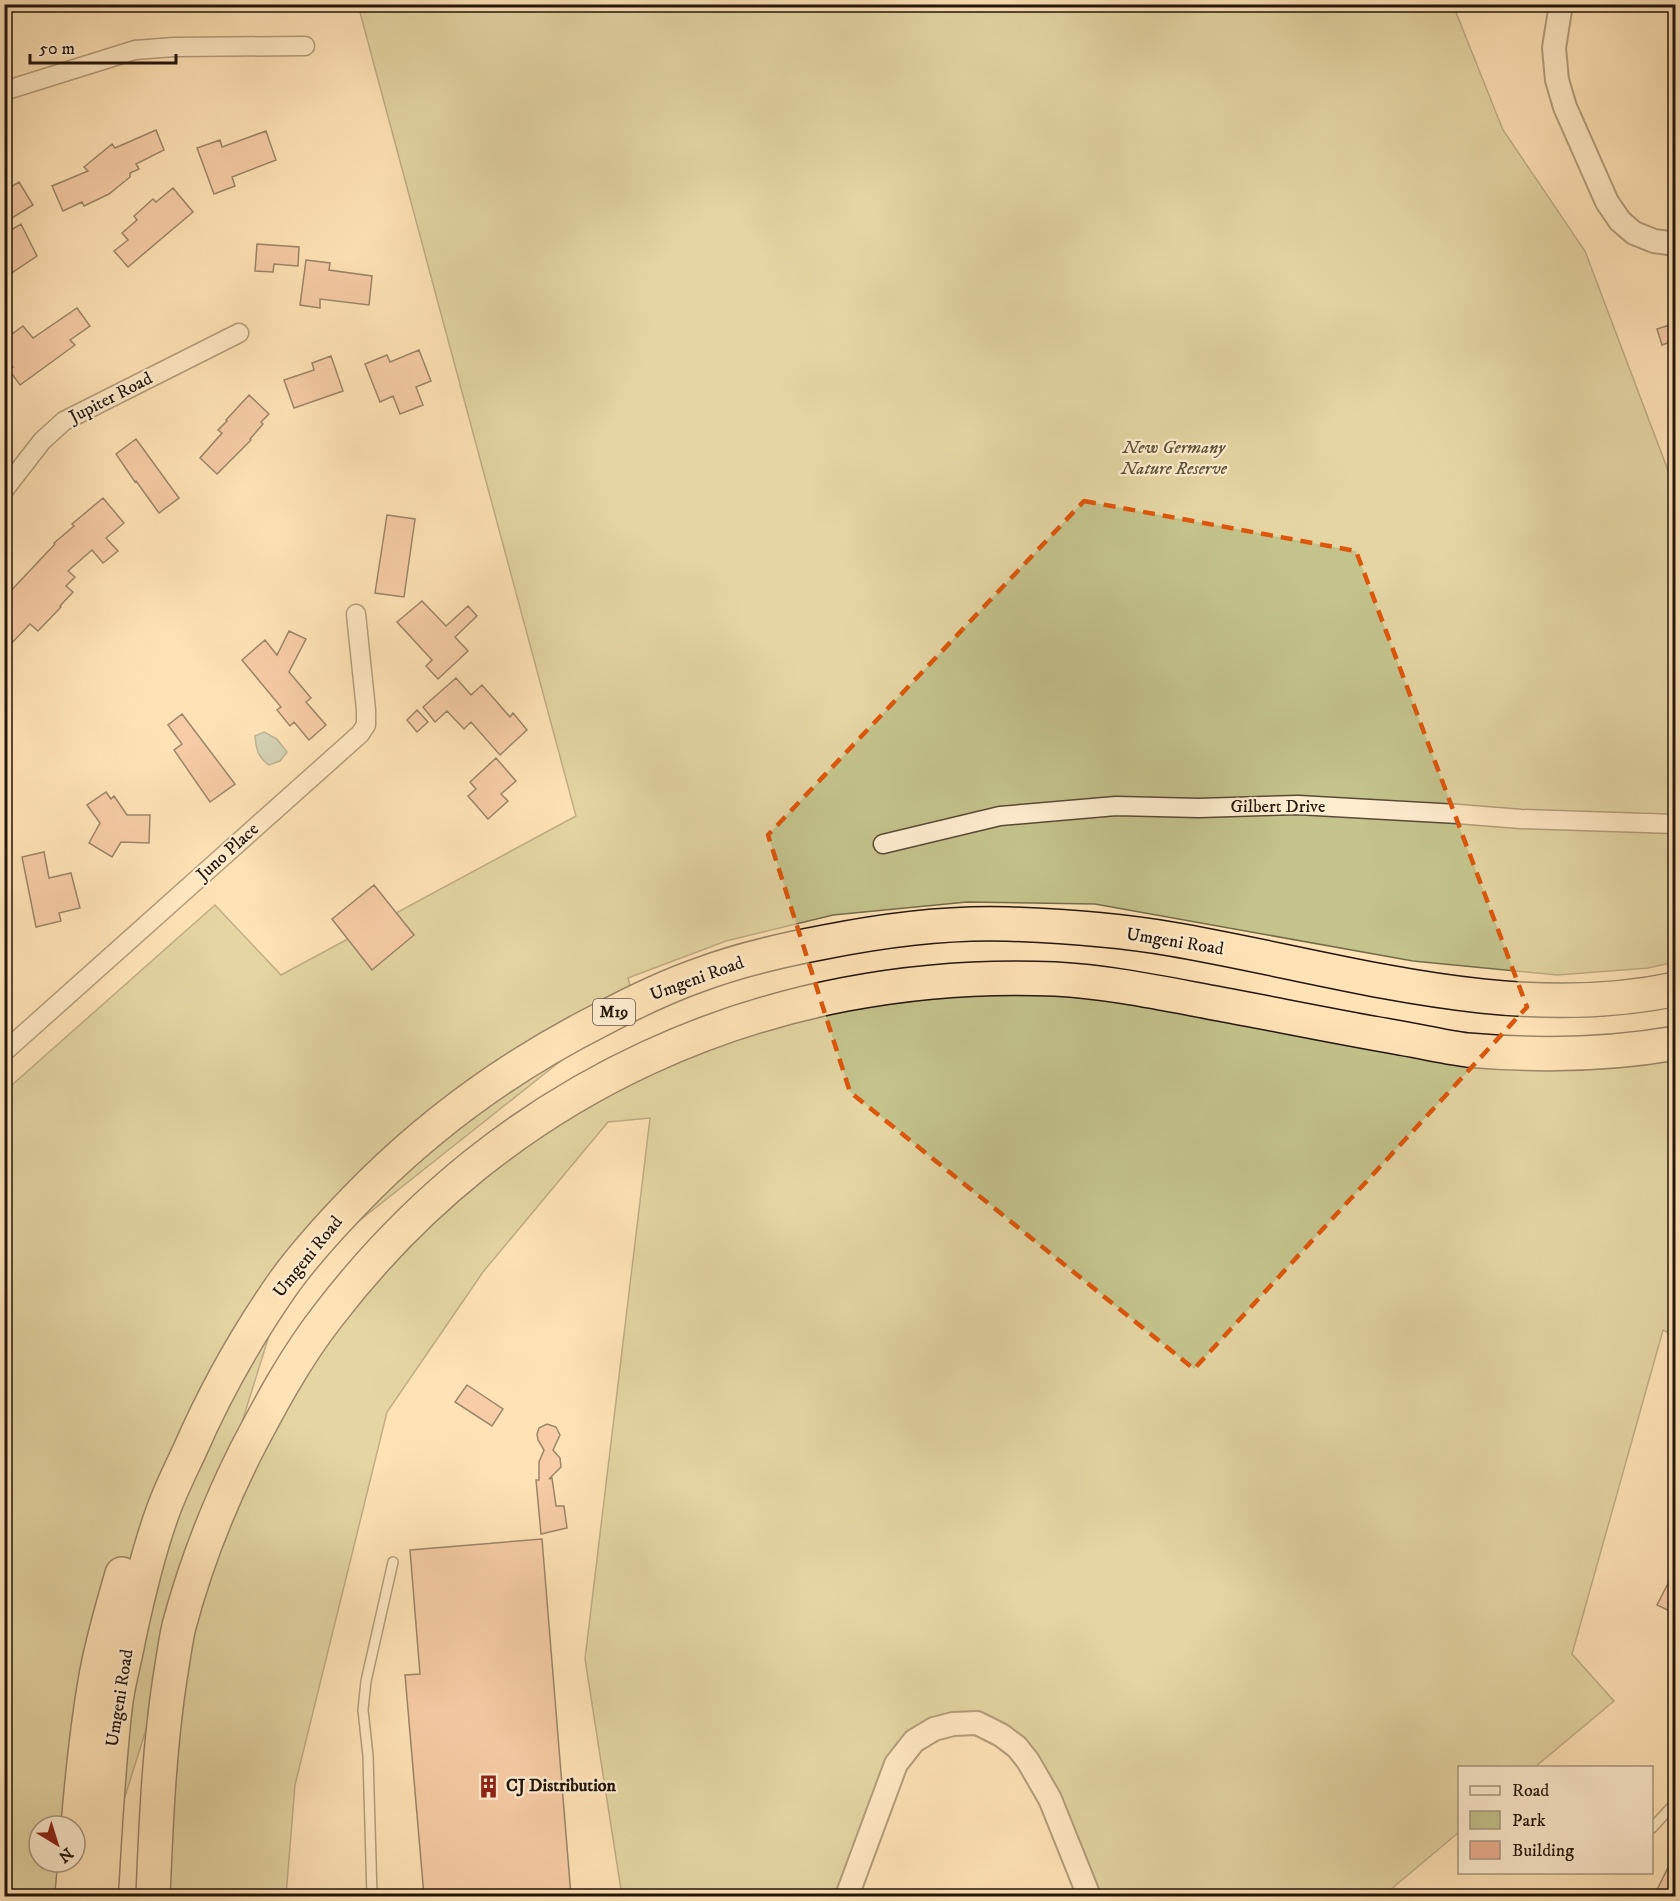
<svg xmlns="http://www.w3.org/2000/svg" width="1680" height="1901" viewBox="0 0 1680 1901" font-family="'IM FELL DW Pica',serif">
<rect width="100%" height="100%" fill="#ffe3b6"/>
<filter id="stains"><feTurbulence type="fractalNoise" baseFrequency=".00333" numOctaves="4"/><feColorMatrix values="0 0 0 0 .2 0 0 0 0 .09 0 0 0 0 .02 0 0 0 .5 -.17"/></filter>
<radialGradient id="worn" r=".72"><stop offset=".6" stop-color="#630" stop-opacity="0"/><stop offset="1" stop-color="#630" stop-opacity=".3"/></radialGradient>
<path fill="#c4c38c" stroke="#736c4c" stroke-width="1.5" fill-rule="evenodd" d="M358,5H1453L1503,130L1585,251L1675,489V962L1648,968L1557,975L1413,961L1095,904L967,902L833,915L726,941L628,978L635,1002L287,1278L94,1896H5L4,1092L215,905L281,975L576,816ZM39,1826H75V1862H39Z
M991,978L1469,1053L1675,1044V1336L1663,1330L1572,1654L1614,1701L1535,1767L1460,1768L1459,1832L1383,1896H1091L1028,1758L971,1720L908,1743L844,1896H622L585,1659L650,1118L608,1122L483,1272L387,1412L295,1785L286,1896H169L182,1630L211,1544L331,1315L495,1152L719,1032Z"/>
<path fill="#a1bdb4" stroke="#6e7a71" stroke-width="1.5" d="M264,732L277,739L287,752L280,761L269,765C258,757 256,749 255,736Z"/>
<path fill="#edb093" stroke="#22160c" stroke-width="1.5" d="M156,130L164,150L136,164L139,169L130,173V177L109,194L84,206L82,202L63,211L52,186L88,171L84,167L112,144L115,148Z
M266,131L276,160L232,177L235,186L214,194L197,148L220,140L222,147Z
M19,182L33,205L12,218L4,205V191Z
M173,188L193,212L128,267L114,251L128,240L122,233L137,220L134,216L153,199L156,202Z
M21,224L37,256L4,278V234Z
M257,244L299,247L298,266L274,264L273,272L255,271Z
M306,260L330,263L329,270L372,276L369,305L320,299V308L300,305Z
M77,308L90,326L70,340L75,345L20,385L9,370L13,367L4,356V340L23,326L33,338Z
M1676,323V340L1662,345L1657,329Z
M419,350L431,381L416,387L423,405L400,414L393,396L380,402L365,364L387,355L390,362Z
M331,356L343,391L294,408L284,380L314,370L312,363Z
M249,395L269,414L261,422L263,424L250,439L251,440L217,474L200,458L222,433L218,430L227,421L226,420Z
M136,439L179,498L159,513L136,481L135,482L116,454Z
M103,498L124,523L106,538L118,551L103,563L92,550L68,571L75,577L66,586L73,592L60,606L61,607L38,631L30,624L4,651V598L55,544L54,543L74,526L72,524Z
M387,515L415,519L404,597L375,593Z
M422,601L446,626L468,606L477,616L455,637L468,651L438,679L426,666L432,660L397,622Z
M289,631L306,639L289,672L311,698L306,702L326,725L309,740L294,722L290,726L277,710L281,707L242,660L265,640L277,655Z
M456,678L471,695L482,685L510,717L513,713L527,730L500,755L471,722L464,729L447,711L435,722L423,707Z
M417,710L428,722L417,732L407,720Z
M182,714L235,784L210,802L174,750L182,744L168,725Z
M496,758L516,781L501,794L508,801L488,819L468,796L476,789L470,782Z
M106,792L111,799L114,796L127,815H150L149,843L121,842L112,857L89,843L100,823L87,805Z
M44,852L49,878L71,873L80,908L59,913L61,921L36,927L22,857Z
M374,885L414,935L372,970L332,919Z
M467,1385L503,1409L492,1426L455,1402Z
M547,1424L556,1427L560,1435L553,1450L560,1458L561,1467L549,1479L552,1478L556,1506H564L567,1528L541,1534L536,1480H539V1462L544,1450L538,1440L537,1434L539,1428Z
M542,1539L571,1896H424L405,1675L420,1674L410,1550Z
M1676,1568V1614L1657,1605Z
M1676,1851V1896H1654Z"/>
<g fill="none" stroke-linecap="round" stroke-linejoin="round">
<defs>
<path id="service" d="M1652,1828L1676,1802
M372,1896L368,1756L363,1710L366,1681L393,1562"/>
<path id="minor" d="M4,91L135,50L174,47L305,46
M4,490L42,441L64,421L239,333
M883,844L1000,816L1116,806L1199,808L1298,805L1458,814L1521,819L1676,824
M4,1052L360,734L366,725V710L356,614"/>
<path id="tertiary" d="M1561,4L1554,48L1557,80L1565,107L1607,202L1620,221L1634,233L1654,241L1676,244
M847,1896L896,1764L914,1741L934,1729L953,1724L977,1723L1001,1735L1017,1747L1028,1761L1050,1799L1089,1896"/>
<path id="motorway" d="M75,1861C80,1801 85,1741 95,1682C101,1645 112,1609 122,1574
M72,1896L75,1862
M101,1896C105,1831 108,1766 116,1701C119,1680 125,1659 129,1637C138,1595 148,1552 163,1511C170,1491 180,1471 189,1452C215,1392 247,1335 285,1281C310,1247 341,1214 371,1184C439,1117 515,1063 600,1020C632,1003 665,987 699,975C739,960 782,950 825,942C885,930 946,922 1008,924C1062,926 1118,930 1171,939C1336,967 1507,1025 1676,989
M153,1896C156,1823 159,1750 170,1678C173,1661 175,1643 179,1626C195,1566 218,1507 246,1451C270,1405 295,1358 327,1317C502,1087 768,967 1055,979C1111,982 1166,994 1220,1004C1279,1015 1337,1027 1395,1037C1419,1041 1443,1047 1467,1050C1536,1056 1608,1055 1676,1043"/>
</defs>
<use href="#service" stroke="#594936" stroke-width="12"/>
<use href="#minor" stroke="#594936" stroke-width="21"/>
<use href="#tertiary" stroke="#594936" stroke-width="26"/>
<use href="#motorway" stroke="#22160c" stroke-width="36"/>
<use href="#service" stroke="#ffedd0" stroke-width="9"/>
<use href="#minor" stroke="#ffedd0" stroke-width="18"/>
<use href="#tertiary" stroke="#ffedd0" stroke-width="22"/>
<use href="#motorway" stroke="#ffe3b6" stroke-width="33"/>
</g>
<path d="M0 0H1680V1901H0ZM1084,501L1356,551L1527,1007L1194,1369L850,1092L768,835Z" fill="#ffe3b6" fill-opacity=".55" fill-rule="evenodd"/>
<path fill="none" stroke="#de560c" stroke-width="4.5" stroke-dasharray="12 8" stroke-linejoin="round" d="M1084,501L1356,551L1527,1007L1194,1369L850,1092L768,835Z"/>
<defs>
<symbol id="building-bare" viewBox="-9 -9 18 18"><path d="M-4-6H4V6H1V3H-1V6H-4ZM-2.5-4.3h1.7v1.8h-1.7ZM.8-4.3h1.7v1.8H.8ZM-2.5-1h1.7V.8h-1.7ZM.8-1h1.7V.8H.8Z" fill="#8f2418" stroke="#ffedd0" stroke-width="2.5" paint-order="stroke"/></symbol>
</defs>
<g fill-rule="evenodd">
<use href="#building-bare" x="472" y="1770" width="33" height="33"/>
</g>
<g text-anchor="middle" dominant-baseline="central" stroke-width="4.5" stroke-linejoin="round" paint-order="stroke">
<rect fill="#ffedd0" stroke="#645647" stroke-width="1.5" x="593" y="999" width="42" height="26" rx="4.5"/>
<g font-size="16" font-weight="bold" fill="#22160c">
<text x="614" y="1012">M19</text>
</g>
<g font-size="18" fill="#22160c" stroke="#ffedd0">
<text transform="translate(111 398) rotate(-27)">Jupiter Road</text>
<text x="1278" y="807">Gilbert Drive</text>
<text transform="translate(228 852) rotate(-42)">Juno Place</text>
<text transform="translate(1175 942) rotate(9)">Umgeni Road</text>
<text transform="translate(697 979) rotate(-20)">Umgeni Road</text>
<text transform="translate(308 1257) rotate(-51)">Umgeni Road</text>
<text transform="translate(120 1698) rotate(-81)">Umgeni Road</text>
</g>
<g font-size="18" font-style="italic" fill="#5b5339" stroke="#ffedd0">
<text x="1174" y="448">New Germany<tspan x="1174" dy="21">Nature Reserve</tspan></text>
</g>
<g font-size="18" font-weight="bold" fill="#22160c" stroke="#ffedd0" text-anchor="start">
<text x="506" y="1786">CJ Distribution</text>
</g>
</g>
<rect width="1680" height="1901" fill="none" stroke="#ffe3b6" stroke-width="24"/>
<rect x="6" y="6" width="1668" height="1889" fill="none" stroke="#22160c" stroke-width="3"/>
<rect x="12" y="12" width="1656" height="1877" fill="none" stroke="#22160c" stroke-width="1.5"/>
<rect x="1458" y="1766" width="195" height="108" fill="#ffedd0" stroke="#a79782" stroke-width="1.5"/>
<rect x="1470" y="1786" width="30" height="9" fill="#ffedd0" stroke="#a79782" stroke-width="1.5"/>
<text x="1512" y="1796" font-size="18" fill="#22160c">Road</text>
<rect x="1470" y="1811" width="30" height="18" fill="#c4c38c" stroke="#a79782" stroke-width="1.5"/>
<text x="1512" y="1826" font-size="18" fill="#22160c">Park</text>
<rect x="1470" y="1841" width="30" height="18" fill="#edb093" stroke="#a79782" stroke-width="1.5"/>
<text x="1512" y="1856" font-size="18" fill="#22160c">Building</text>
<g transform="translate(57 1844) rotate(142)"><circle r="28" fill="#ffedd0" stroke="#a79782" stroke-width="1.5"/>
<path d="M0-4.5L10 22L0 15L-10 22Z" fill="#8f2418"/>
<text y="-9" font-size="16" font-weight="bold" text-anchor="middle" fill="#22160c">N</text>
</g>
<path d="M30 54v9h146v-9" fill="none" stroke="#22160c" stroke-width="3"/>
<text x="39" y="54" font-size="18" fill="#22160c" stroke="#ffedd0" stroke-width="4.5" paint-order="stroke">50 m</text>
<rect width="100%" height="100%" filter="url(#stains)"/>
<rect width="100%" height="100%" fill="url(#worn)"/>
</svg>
